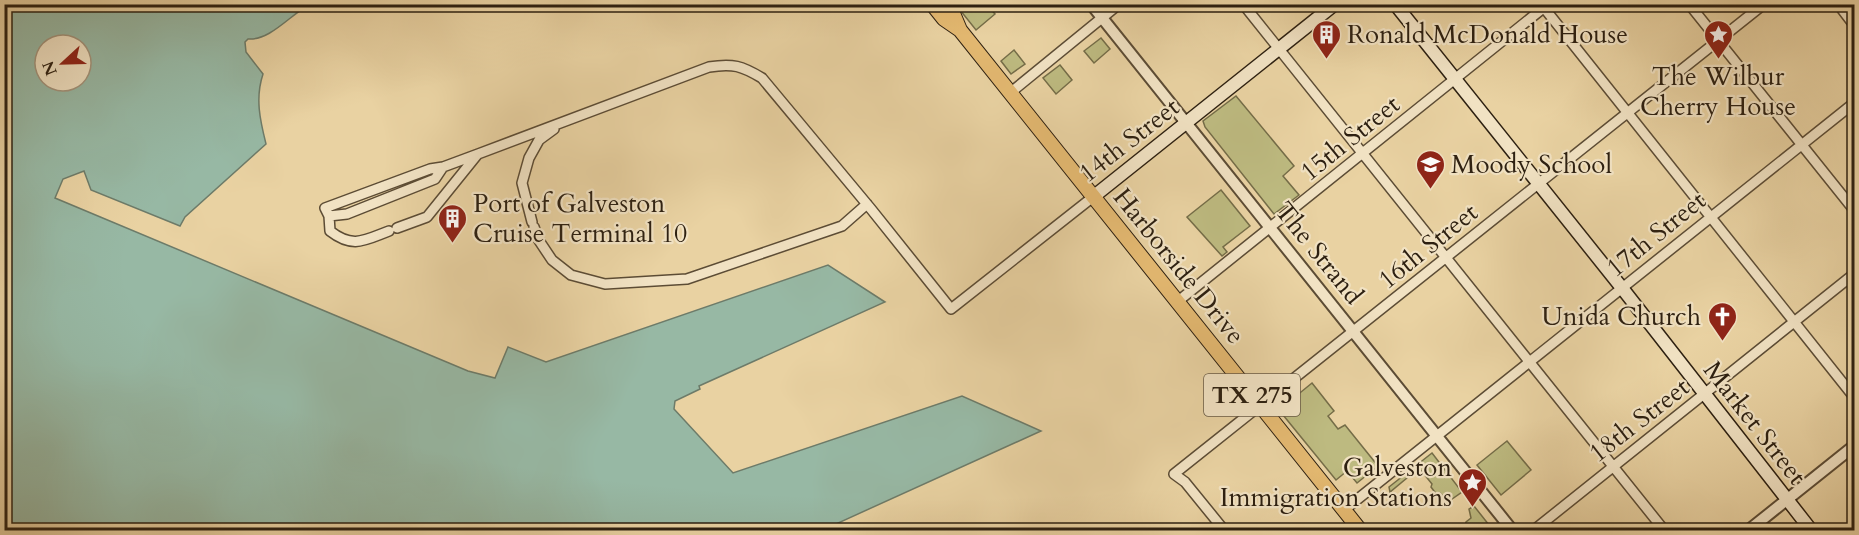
<svg xmlns="http://www.w3.org/2000/svg" width="1859" height="535" viewBox="0 0 1859 535" font-family="Cardo,serif">
<rect width="100%" height="100%" fill="#e9d2a2"/>
<filter id="stains"><feTurbulence type="fractalNoise" baseFrequency=".00333" numOctaves="4"/><feColorMatrix values="0 0 0 0 .2 0 0 0 0 .09 0 0 0 0 .02 0 0 0 .5 -.17"/></filter>
<radialGradient id="worn" r=".72"><stop offset=".6" stop-color="#630" stop-opacity="0"/><stop offset="1" stop-color="#630" stop-opacity=".3"/></radialGradient>
<path fill="#bdba80" stroke="#756d48" stroke-width="1.5" d="M956,5H987L995,14L976,30Z
M1101,38L1110,49L1094,63L1084,51Z
M1014,50L1025,64L1011,74L1001,61Z
M1060,65L1072,80L1056,94L1043,78Z
M1236,96L1294,166L1283,176L1299,195L1274,214L1205,127L1203,121Z
M1221,190L1250,226L1223,247L1227,252L1222,256L1187,217Z
M1312,383L1334,411L1328,416L1338,429L1345,425L1378,466L1357,483L1347,471L1336,480L1279,410Z
M1507,441L1531,470L1501,495L1477,465Z
M1432,453L1462,492L1452,499L1447,493L1443,496L1440,493L1437,495L1431,487L1432,484L1419,468L1390,492L1389,487Z
M1474,506L1493,530H1466L1464,529L1466,522L1471,518L1469,509Z"/>
<path fill="#97b8a4" stroke="#6d7b69" stroke-width="1.5" fill-rule="evenodd" d="M4,5H309C291,14 270,41 248,39L245,42L246,52L263,74C255,98 260,120 266,144L185,217L180,226L91,190L84,171L63,179L55,198L468,371L495,378L508,347L546,362L828,265L885,302L699,386L700,389L675,401L674,409L733,473L962,396L1041,431L827,528L828,530H5ZM45,45H81V81H45Z"/>
<g fill="none" stroke-linecap="round" stroke-linejoin="round">
<defs>
<path id="minor" d="M1243,4L1664,530
M1541,4L1854,397
M1689,4L1854,210
M1838,4L1854,25
M1010,93L1119,4
M329,216L347,214L435,179L443,167
M532,222L522,183L529,158L539,140L554,129
M534,227L538,239L552,260L571,275L605,284L687,279L842,226L867,204
M397,228L427,217L477,155
M389,231C365,240 353,249 330,231L329,216L325,208L430,169L443,167L478,154L709,67C733,63 742,66 762,78L871,209L951,309L1093,197
M1177,302L1547,5
M1344,510L1854,103
M1224,530L1185,482L1174,474L1764,4
M1534,530L1854,274"/>
<path id="tertiary" d="M1091,4L1512,530
M1749,530L1854,446"/>
<path id="secondary" d="M1395,4L1622,288L1811,530
M1093,197L1335,4"/>
<path id="primary" d="M932,4L944,19L960,30L1360,530
M947,4L952,11L960,30"/>
</defs>
<use href="#minor" stroke="#5c4c35" stroke-width="12"/>
<use href="#tertiary" stroke="#5c4c35" stroke-width="14"/>
<use href="#secondary" stroke="#2d2011" stroke-width="15"/>
<use href="#primary" stroke="#2d2011" stroke-width="16"/>
<use href="#minor" stroke="#f1e2c3" stroke-width="9"/>
<use href="#tertiary" stroke="#f1e2c3" stroke-width="10"/>
<use href="#secondary" stroke="#f1e2c3" stroke-width="12"/>
<use href="#primary" stroke="#e4b971" stroke-width="14"/>
</g>
<defs>
<symbol id="building-pin" viewBox="-11 -11 22 30"><path d="M0 17L-7.5 6A9.5 9.5 0 1 1 7.5 6Z" fill="#8f2418" stroke="#f1e2c3"/><path d="M-4-6H4V6H1V3H-1V6H-4ZM-2.5-4.3h1.7v1.8h-1.7ZM.8-4.3h1.7v1.8H.8ZM-2.5-1h1.7V.8h-1.7ZM.8-1h1.7V.8H.8Z" fill="#fff"/></symbol>
<symbol id="sight-pin" viewBox="-11 -11 22 30"><path d="M0 17L-7.5 6A9.5 9.5 0 1 1 7.5 6Z" fill="#8f2418" stroke="#f1e2c3"/><path d="M0-6L1.8-2.2L6-1.7L2.9 1.2L3.7 5.4L0 3.3L-3.7 5.4L-2.9 1.2L-6-1.7L-1.8-2.2Z" fill="#fff"/></symbol>
<symbol id="school-pin" viewBox="-11 -11 22 30"><path d="M0 17L-7.5 6A9.5 9.5 0 1 1 7.5 6Z" fill="#8f2418" stroke="#f1e2c3"/><path d="M0-5L7-2L0 1L-7-2ZM-4 1L0 2.5L4 1V4Q0 6-4 4Z" fill="#fff"/></symbol>
<symbol id="church-pin" viewBox="-11 -11 22 30"><path d="M0 17L-7.5 6A9.5 9.5 0 1 1 7.5 6Z" fill="#8f2418" stroke="#f1e2c3"/><path d="M-1.2-6h2.4v3.5h3.3v2.4h-3.3V6h-2.4V-.1h-3.3v-2.4h3.3Z" fill="#fff"/></symbol>
</defs>
<g fill-rule="evenodd">
<use href="#building-pin" x="1310" y="18" width="33" height="45"/>
<use href="#sight-pin" x="1702" y="18" width="33" height="45"/>
<use href="#school-pin" x="1414" y="148" width="33" height="45"/>
<use href="#building-pin" x="436" y="202" width="33" height="45"/>
<use href="#church-pin" x="1706" y="300" width="33" height="45"/>
<use href="#sight-pin" x="1456" y="466" width="33" height="45"/>
</g>
<g text-anchor="middle" dominant-baseline="central" stroke-width="4.5" stroke-linejoin="round" paint-order="stroke">
<rect fill="#f1e2c3" stroke="#685a46" stroke-width="1.5" x="1204" y="374" width="96" height="42" rx="4.5"/>
<g font-size="24" font-weight="bold" fill="#2d2011">
<text x="1252" y="395">TX 275</text>
</g>
<g font-size="26" fill="#2d2011" stroke="#f1e2c3" text-anchor="start">
<text x="1347" y="34">Ronald McDonald House</text>
<text x="1718" y="76" text-anchor="middle">The Wilbur<tspan x="1718" dy="30">Cherry House</tspan></text>
<text x="1451" y="164">Moody School</text>
<text x="473" y="203">Port of Galveston<tspan x="473" dy="30">Cruise Terminal 10</tspan></text>
<text x="1701" y="316" text-anchor="end">Unida Church</text>
<text x="1452" y="467" text-anchor="end">Galveston<tspan x="1452" dy="30">Immigration Stations</tspan></text>
</g>
<g font-size="26" fill="#2d2011" stroke="#f1e2c3">
<text transform="translate(1350 138) rotate(-39)">15th Street</text>
<text transform="translate(1129 140) rotate(-38)">14th Street</text>
<text transform="translate(1656 234) rotate(-39)">17th Street</text>
<text transform="translate(1428 246) rotate(-39)">16th Street</text>
<text transform="translate(1319 253) rotate(51)">The Strand</text>
<text transform="translate(1179 266) rotate(51)">Harborside Drive</text>
<text transform="translate(1639 420) rotate(-38)">18th Street</text>
<text transform="translate(1755 423) rotate(52)">Market Street</text>
</g>
</g>
<rect width="1859" height="535" fill="none" stroke="#e9d2a2" stroke-width="24"/>
<rect x="6" y="6" width="1847" height="523" fill="none" stroke="#2d2011" stroke-width="3"/>
<rect x="12" y="12" width="1835" height="511" fill="none" stroke="#2d2011" stroke-width="1.5"/>
<g transform="translate(63 63) rotate(248)"><circle r="28" fill="#f1e2c3" stroke="#a3947c" stroke-width="1.5"/>
<path d="M0-4.5L10 22L0 15L-10 22Z" fill="#8f2418"/>
<text y="-9" font-size="16" font-weight="bold" text-anchor="middle" fill="#2d2011">N</text>
</g>
<rect width="100%" height="100%" filter="url(#stains)"/>
<rect width="100%" height="100%" fill="url(#worn)"/>
</svg>
